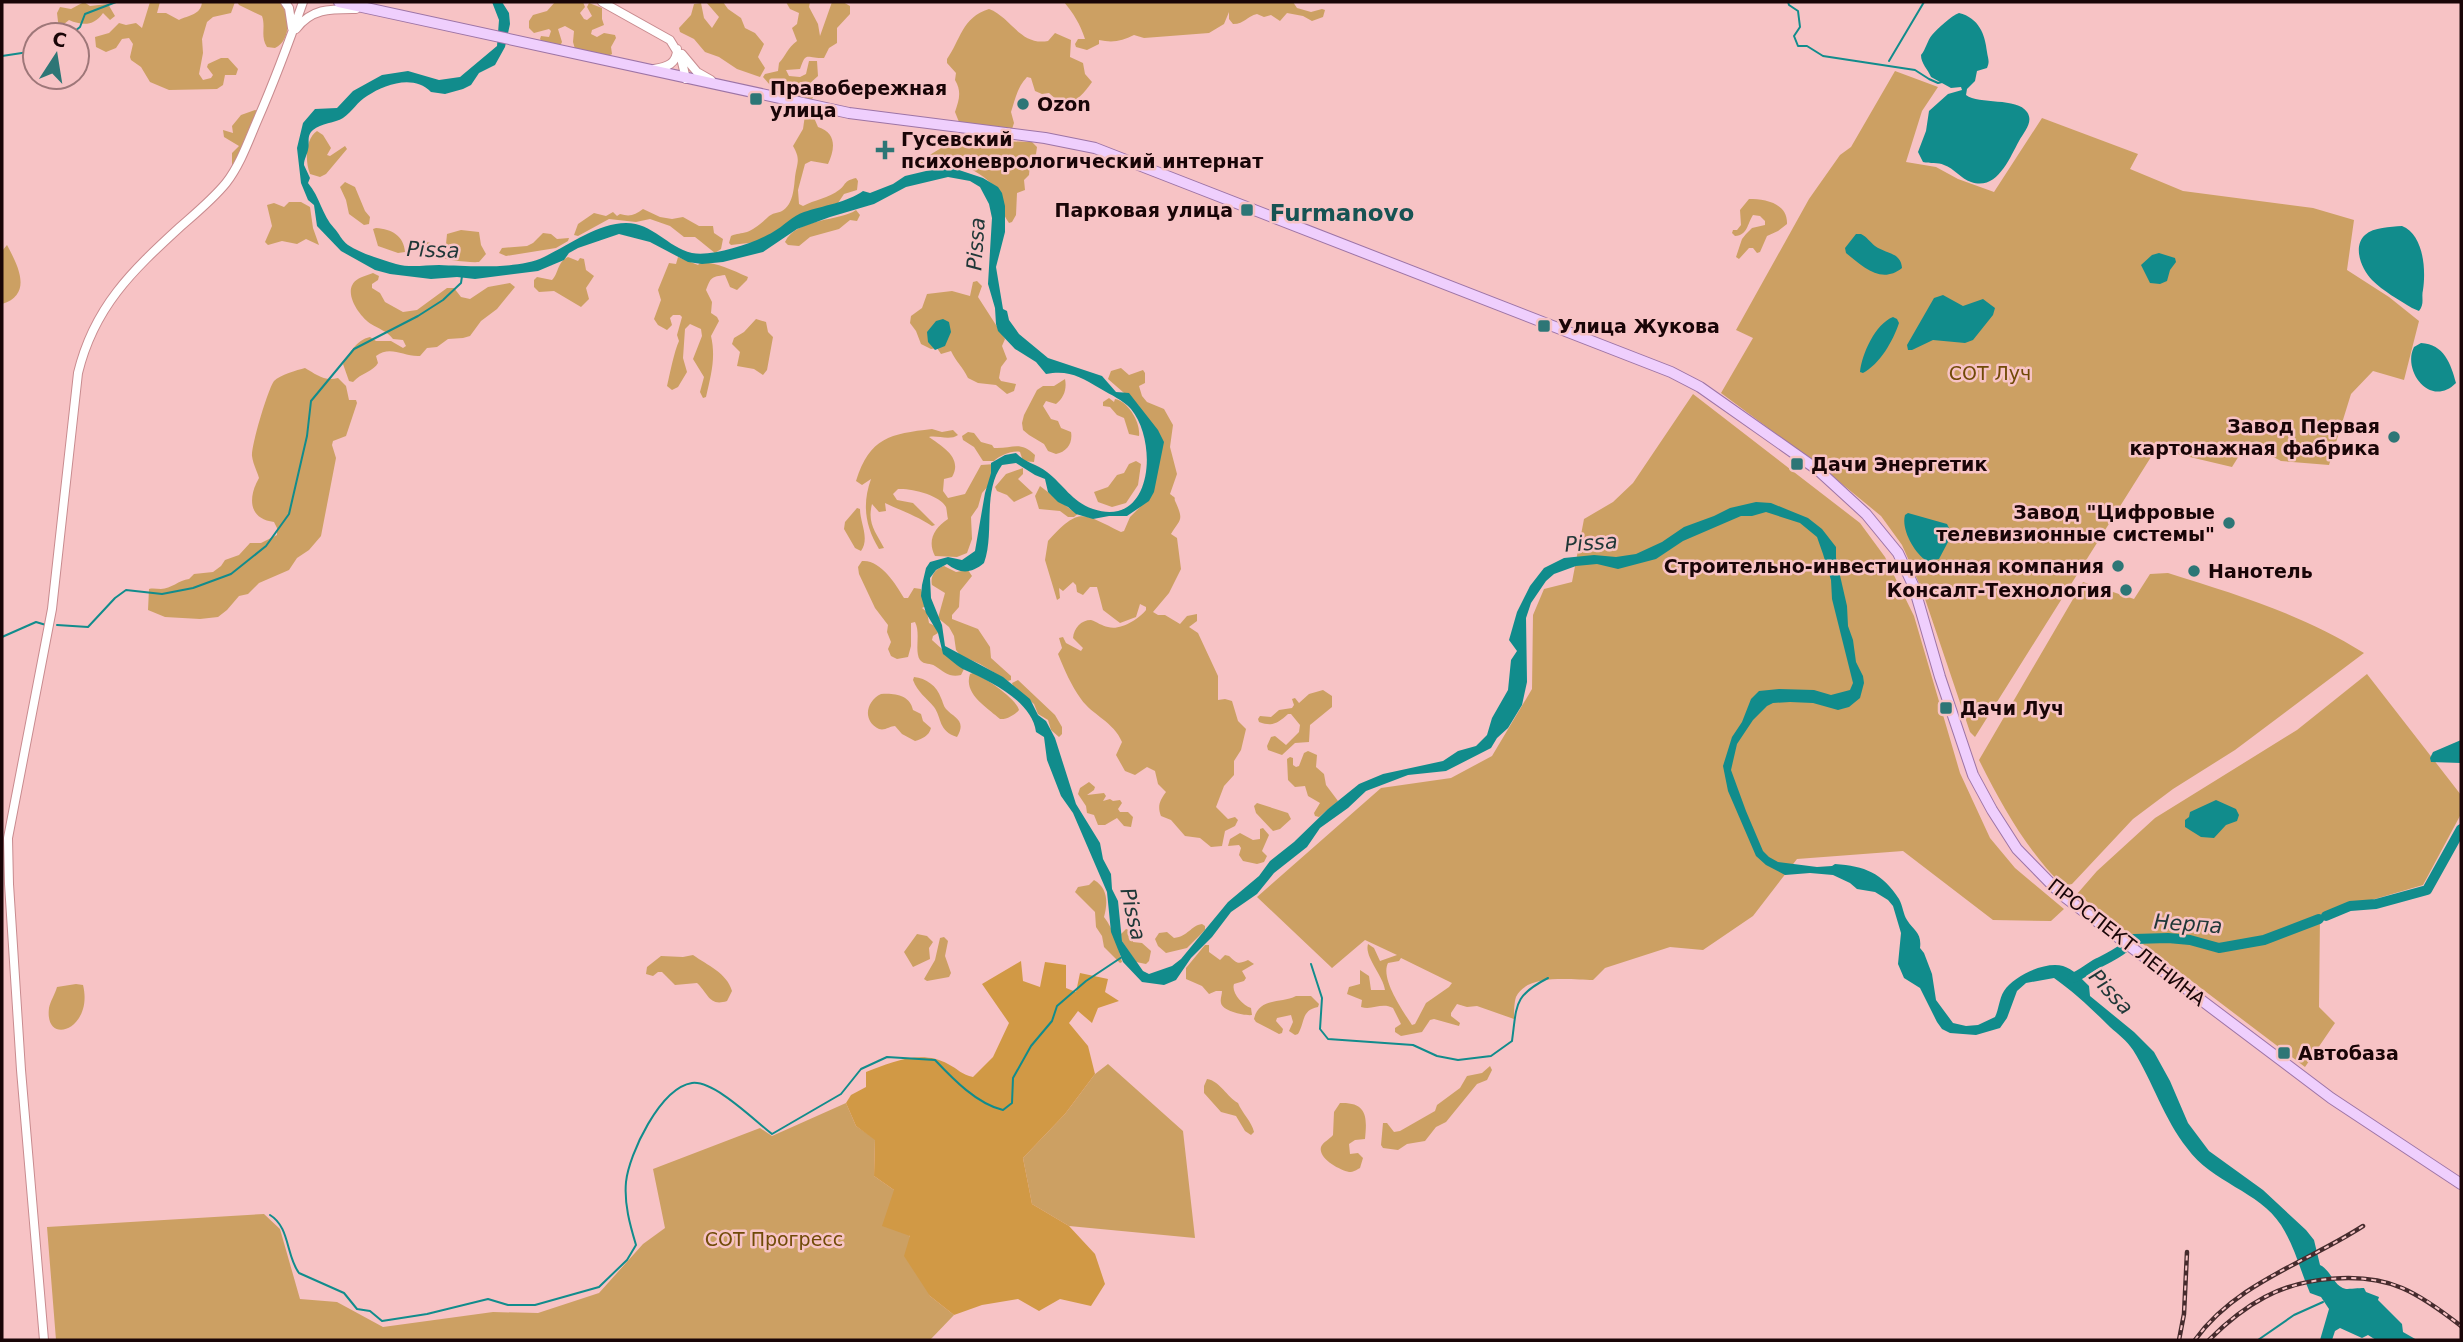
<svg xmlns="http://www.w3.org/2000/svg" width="2463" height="1342" viewBox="0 0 2463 1342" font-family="'DejaVu Sans',sans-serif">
<rect width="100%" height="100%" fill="#f7c3c5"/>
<path fill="#cca063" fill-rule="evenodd" d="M84,2L90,6L108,4L115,16L110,20L103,13C94,26 83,26 69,20L64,24L67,35H46L59,30L57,13L60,7L71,9Z
M150,2H160L157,13H166L179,20C189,15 201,15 202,2H235L231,13L213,17L207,22L202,39L203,53L199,74L203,80L211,78L213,75L207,67L208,64L221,58H228L238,69L236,75H225L223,85L217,89L169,90L150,82L141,67L131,60L130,57L133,44L129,38L122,39L116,48L106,52L96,47L95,37L109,33L119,23L126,25L136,23L142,28Z
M237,2L281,3C290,17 291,40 275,48L267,47C260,36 266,27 262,16L239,5Z
M555,2H583L585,7L580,13L584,19L587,20L592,16L587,7L589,3L602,8V19L604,25L592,30L591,34L597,37L604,33L615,35L616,38L611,47L612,54L608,56L575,49L573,42L574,31L565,26L558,29L562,42L560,46L542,42L540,39L541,36L549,37L551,31L549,29L534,33L529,28V21L533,15L547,11Z
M706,2H723L728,9L741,18L745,28L755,33L764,44L758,57L765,68L760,77L737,69L719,57L705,52L694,39L680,32L679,28L691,15L694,4L701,3L704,18L712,28L719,17Z
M786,2H810L809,7L818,24L820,36L832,2H843L850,6V14L837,28V43L829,48L824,58C806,58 806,51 800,69L786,70L789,76L800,77L806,74L809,61H817L818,76L808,85L813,98L810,100L798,99L792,95V84L789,83L783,92L770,85L763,77L765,74L778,71L779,63C786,56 787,48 797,41L792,28L797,24L799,13L790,9Z
M1064,2H1293L1297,8L1311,12L1322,9L1325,10L1323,17L1312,21L1303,16L1287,13L1280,21L1271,15L1264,17L1257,14C1247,16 1245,24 1233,24L1229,19V12L1224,24L1209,33L1144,38L1134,35C1122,41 1113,43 1099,40V44L1087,50L1076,47L1075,44L1078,39H1085C1080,24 1074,14 1064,2Z
M989,9C1011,17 1020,46 1048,41L1055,33L1071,40L1070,57L1083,63L1085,74L1092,82C1080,99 1068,112 1049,93L1042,94L1035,91L1031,78L1027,77C1018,86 1015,99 1011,112L1014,123L1012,129L959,122L955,112C959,100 962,92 955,80L956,73L947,63V59C960,41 962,17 989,9Z
M1895,71L1938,87L1922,111L1906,162L1936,167L1958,179L1994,192L2042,118L2138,154L2130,169L2183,191L2313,208L2354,220L2347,270L2389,297L2419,321L2404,380L2373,371L2351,394L2329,465L2281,461L2247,443L2232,467L2156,449L1975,737L1970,732L1922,590L1902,545L1881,516L1825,470L1721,393L1753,338L1736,330L1809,199L1840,155L1851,147Z
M255,110L258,111L232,168V153L239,146L224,137L223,130L233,133L232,126L241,115Z
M812,113L818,127C837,133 835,149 828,164L811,161L805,164L798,190L799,204L803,206C814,200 829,198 839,190C847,184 843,181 856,178L858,181L857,190L844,194L838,203L757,242L731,245L729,243L731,236C737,233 741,234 747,232C753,230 763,222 768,217C772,213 778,213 782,211C793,205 794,188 795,177C797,162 801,160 793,146L803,129L805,115Z
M317,131L323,135L331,148L327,155L330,156L345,146L347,149L326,174L320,177L310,174C305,162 305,139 317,131Z
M967,136L991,141L1032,142L1037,147L1036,154L1030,164L1029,175L1024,180L1025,190L1017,193L1016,215L1012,222L1009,223C1001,212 999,199 996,187C986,179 974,168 961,166C945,164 930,175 915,167L916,161C935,155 948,140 967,136Z
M345,182L355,187L365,211L370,217L369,224L364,225L349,214L346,200L340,187Z
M1749,199C1765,199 1788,203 1787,224L1778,231L1767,236L1760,252L1757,253L1753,248H1749L1739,259L1736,257L1742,239L1746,234L1752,228L1765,225V221L1760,216L1753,215C1747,224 1748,235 1735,236L1732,233L1733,230H1737L1741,225L1740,210Z
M289,202H301L310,207L313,228L319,245L306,239L297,244L282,241L268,245L265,242L272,226L267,205L274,203L284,207Z
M643,209L660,217L672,219L683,217L699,226H713L714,233L723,239L721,249L715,253C708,248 702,242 695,237H684L670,226L650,219L636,222L609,219L578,236L574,235L578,224L594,213L606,216L613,212L617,216L620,214C630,217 635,215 643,209Z
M856,210L860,215L857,221L850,220L839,229L810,237L799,246L788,245L785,242C796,218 841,221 856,210Z
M376,228C392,229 404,236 405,252L398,253L378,246L373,229Z
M461,230L479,232L481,245L486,254L479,262C466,263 430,258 419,250L418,243L422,241L443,246L446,244L447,234Z
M543,233L551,234L557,239L569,238L568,241L556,248L506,256L499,253L502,248L527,246L533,243Z
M7,245C17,264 34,294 2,304V251Z
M568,257L578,261L580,258L584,259L586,270L594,276L586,288L589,299L581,307L554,291L539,292L534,287V280L537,277L552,280C559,273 557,262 568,257Z
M678,257L698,265L701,262C718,263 732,270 748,277L747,280L737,290L730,287L725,275C711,277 711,277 706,290L712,302L711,313L717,317L719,321L711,336C716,358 711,375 706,397L703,398L700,392L704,377L693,359L702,336L701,329L690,324L685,329L683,358L687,372L678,387L672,390L667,386C670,373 674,352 679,341L677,335L682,317L680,315H673L670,318L672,325L667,330L658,325L654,319L661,300L658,290L669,263L676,264Z
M373,273L379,276L378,280L372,284V288L380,293L385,302L403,312L417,310L447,288H454L461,297L470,299L488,287L510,283L515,287L497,309L481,321L470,336L463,338L448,339L437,347L427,348L420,356C403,357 391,345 376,356L378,363C374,371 361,373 353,382L349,381L343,364C350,353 356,340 370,337L376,341H391L403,348L406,346L403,340L393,339C387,331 379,329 371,324C360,317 340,290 358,279C361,277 368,275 373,273Z
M977,281L982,286L978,297L1005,339L1002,346L1007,359L1001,367L999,378L1001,381L1016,384L1014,391L1007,394L996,385L978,383L968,378C963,367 956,362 951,351L941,354L937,348L931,349L921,344L916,331L910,323L911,316L922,308L927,294L952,291L970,296L973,282Z
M756,319L766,322L768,332L773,337L767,370L763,375L754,369L737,366L740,352L732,344L734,338L744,332Z
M305,368C316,374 324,382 338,378L346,386L349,400H356L357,403L346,436L333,441L332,445L336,458L321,536L309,550L297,558L289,570L259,583L248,594L239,596L227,610L218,617L200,619L165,617L148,610L149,589C153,588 157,589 161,589C171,589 179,580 189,579L194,574L213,572L221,566L225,560L239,555L250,543H261L277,535V528L274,522C248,519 248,497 259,478C257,471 253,464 252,456C251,446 268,389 274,381C280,375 297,370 305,368Z
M1121,368L1129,375L1143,370L1145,373V383L1139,386L1142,396L1147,402L1164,409L1173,425L1170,447L1177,474L1170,494C1179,501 1172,495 1176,503C1184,521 1180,519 1171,534L1177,538L1181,569L1169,593L1153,612L1158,615H1165L1180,624L1187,616L1197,614V621L1189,627L1198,633L1218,676V700L1225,699L1232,701L1238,721L1246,729L1241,750L1234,761V775L1224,786L1216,807L1228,819L1235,817L1238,820L1235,826L1225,831L1222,846L1211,847L1200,838L1185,836L1171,820L1161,816C1157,806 1160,800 1166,792L1158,784L1155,771L1147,767L1135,775L1125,771L1116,755L1122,742C1114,722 1092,715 1081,699C1071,685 1065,671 1058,654L1062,648L1059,638L1063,637L1066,643L1081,651L1083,648L1073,638C1074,628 1081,620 1091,620C1097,622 1102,626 1108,627C1120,631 1139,619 1146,610V607L1140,604L1136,617L1120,623L1103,610L1097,587H1090L1083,595L1077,592L1076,585L1073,582L1063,591L1059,588L1060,598L1057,600L1045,560L1048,541C1080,506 1082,513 1121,532L1124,531L1130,517L1140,507L1152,464L1139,406L1108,379L1111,371Z
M1065,379C1067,389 1064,398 1056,404L1046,401L1043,406L1051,419L1058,421L1061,428L1071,432C1073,443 1067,452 1056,454L1048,451L1044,444L1029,435L1023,430L1022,423L1024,415L1037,390L1043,386H1054Z
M1693,394L1860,523L1885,557L1914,616L1960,773L1990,838L2015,868L2064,909L2051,921L1993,920L1903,851L1797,859L1753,916L1703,950L1670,947L1605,968L1593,980C1572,980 1527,973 1516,997C1514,1003 1514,1013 1514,1019L1477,1006L1467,1007L1457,1004L1451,1013V1016L1460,1023L1459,1026L1434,1019L1430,1020L1422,1032L1401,1036L1395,1032V1028L1401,1024L1393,1008C1381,1002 1372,1011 1361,1007L1362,1000L1347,994L1349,987L1360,984V970L1369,976L1371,990H1385C1383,975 1364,957 1368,944L1374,948L1380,961L1397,955L1365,940L1332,968L1257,897L1381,788L1451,778L1492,756L1532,689L1533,615L1544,589L1572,582L1584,519L1613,502L1633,483ZM1401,958L1452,983L1449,987L1426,1003L1415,1024L1412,1025C1403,1011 1380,979 1388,963L1399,961Z
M1109,398L1114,402L1115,399C1128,401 1141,423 1139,436L1129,434L1124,418L1117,415L1110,407L1103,406V402Z
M932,429L942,432L953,430L958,435C950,441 937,435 929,437C943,447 963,458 952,477L944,479L943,491L948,498L965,494L981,465L995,464L990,484L982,493L978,507L971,517L972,539L967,553L957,557L935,556C927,541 934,528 948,519C947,515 947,511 946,507C940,495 911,488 898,489L893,494L897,500L913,503L935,525L932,526C917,516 902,511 885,503L886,511L879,512L872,504C867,524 876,532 884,548L879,549C865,526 862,504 871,479L862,485L856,481C870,437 890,434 932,429Z
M968,432L974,433L981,442L992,445L994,448C1012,449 1020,440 1035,455L1034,462L1023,461L1020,452C1013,450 999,456 994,461H983L974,447L963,440L962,436Z
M1136,461L1141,464L1138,485L1126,503L1112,507L1098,502L1094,492L1108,487L1117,475L1124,473L1129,464Z
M1023,468V474L1018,479L1033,493L1014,502L1007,495L997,491L995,487L1006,474Z
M1040,486L1070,509L1079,513L1074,517H1068L1060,511L1039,509L1035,496Z
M857,508L860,509C860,523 870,538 861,551L855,548L844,529L845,522Z
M862,561C880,559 896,584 904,598H908L914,588L921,589L926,606L922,608L927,612L929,623L935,626L938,633L933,636L932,640L964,669L961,675C950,678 944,672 935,666C931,663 924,665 920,660C914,651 921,633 915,622L911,623V646L908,657L897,659L891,656L888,649L891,642L887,632L888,625L875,608L859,574L858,567Z
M944,566L956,572L968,570L972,576L960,591L959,607L952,615V619L978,629L990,647L991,658L1011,676V680L1008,681L980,664L960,655L956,650L954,636L949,627L938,618L945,593L932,585C930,576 935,569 944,566Z
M2168,573C2238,595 2301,614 2364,653L2235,750L2173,789L2133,819L2072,884L2063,886C2026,849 2002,806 1979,760L2083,582L2134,599L2150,574Z
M973,673C984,677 1016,698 1019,710C1016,714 1006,720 1000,719C988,708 963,694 970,674Z
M2367,674L2461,795V814L2423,885L2320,915L2319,1007L2335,1023L2305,1067L2077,894L2097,871L2155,818L2297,730Z
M914,677C926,678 937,686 941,698C943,702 943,705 946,709C954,718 967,720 957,737C938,731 942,718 934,707C926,697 918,693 913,680Z
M1018,680L1055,715L1062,727V734L1059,737L1051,730L1048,720L1038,714L1034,704L1013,686L1012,683Z
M1323,690L1332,696V707L1310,725L1309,742L1295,743L1282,755L1268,750L1267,746L1271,737L1275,736L1286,745L1299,732L1300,725L1291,714H1288C1278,723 1273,727 1259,722L1258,719L1260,716L1271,717L1279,710L1292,708L1294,705L1292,699L1295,698L1299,703L1309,694Z
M881,694C895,693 910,695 913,710L921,714L923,721L931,728C929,736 922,739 915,741L902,734L895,726C890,726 885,731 879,729C862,721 866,701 881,694Z
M1308,751L1317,755L1316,767L1324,774L1326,785L1338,801L1319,817L1315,816L1314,813L1320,803L1308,796L1305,786L1295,787L1288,780L1287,759L1290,757L1293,758V765L1296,767L1299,766L1304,753Z
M1089,782L1095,787L1094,790L1087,795L1104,793L1106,796L1103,801L1110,799L1113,801L1120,800L1122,803L1118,809L1120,812H1128L1133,817L1131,827L1124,826L1117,818L1105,825H1098L1094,815L1087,813L1086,806L1078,794L1080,788Z
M1257,803L1288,813L1291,819L1280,829L1273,831L1256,813L1254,806Z
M1263,828L1269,835L1262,851L1267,856L1264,862L1257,864L1243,861L1239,855L1241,848L1239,845L1228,846L1230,839L1240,833L1253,840L1260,839V829Z
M1094,880C1108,888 1108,903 1104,917C1113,928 1118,947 1122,962L1120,963L1104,947L1102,936L1096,927L1095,912L1075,892L1078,887L1089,885Z
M1202,924L1205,926V930L1187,948L1166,953L1158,946L1155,939L1159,933L1167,932L1174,938C1189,936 1190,926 1202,924Z
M1126,929L1133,932V942L1142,943L1151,951L1149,961L1146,964L1136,962L1122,941L1121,934Z
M917,934L927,936L933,942L929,948L930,959L913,967L904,952Z
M944,937L948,941L945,956L951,973L949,977L927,981L924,979L935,960L940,938Z
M1205,945H1209V952L1220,960L1225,955L1229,956C1237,963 1237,965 1248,960L1254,964L1242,971L1246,978L1244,981L1234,984C1231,992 1242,1005 1251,1008L1252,1015C1245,1016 1222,1011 1221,1003C1220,999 1222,995 1222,991H1216L1209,994L1202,986L1186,979V968Z
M693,955C707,965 727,973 732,991L727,1001C709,1007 708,993 697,983L675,985L662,972H658L653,976L646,974L647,967L661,956L683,957Z
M76,984L83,985C94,1030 44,1047 49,1008C50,1002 55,994 57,987Z
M1296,996H1311L1319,1004L1318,1007C1301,1010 1305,1023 1298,1034L1295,1035L1289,1031L1293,1022L1291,1015L1277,1018L1276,1021L1283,1029L1282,1033L1279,1034L1256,1022L1254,1019C1259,997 1280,1004 1296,996Z
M1108,1064L1183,1131L1195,1238L1069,1226L1032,1204L1023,1158L1065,1114L1095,1074Z
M1490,1066L1492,1070L1487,1080L1477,1084L1446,1122L1436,1127L1425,1141L1407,1144L1398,1150L1383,1148L1381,1145L1383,1123H1387L1394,1132L1400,1131L1435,1111L1437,1105L1460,1088L1467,1076L1482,1073Z
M1207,1079C1220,1081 1227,1097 1238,1103C1242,1113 1252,1122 1254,1132L1251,1135L1245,1131L1236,1116L1221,1112L1204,1093V1086Z
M846,1103L856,1126L875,1139L874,1176L894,1190L930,1296L954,1315L930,1340H56L47,1227L264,1214L280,1229L300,1299L337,1302L383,1327L493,1312L538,1313L599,1293L643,1244L665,1228L653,1169L760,1128L772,1136Z
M1340,1103C1368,1102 1367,1118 1365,1139L1355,1140L1349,1144L1350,1154L1358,1153L1363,1158L1360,1168C1356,1170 1354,1172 1349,1172C1340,1170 1318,1159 1321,1147C1323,1142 1330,1139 1333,1135L1334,1112Z"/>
<path fill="#d19945" d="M1021,961L1023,981L1040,987L1045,962L1066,965V988L1076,992L1080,973L1108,979L1105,992L1119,1001L1098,1008L1092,1023L1078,1011L1069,1023L1088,1046L1095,1074L1065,1114L1023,1158L1032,1204L1069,1226L1095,1254L1105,1284L1091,1306L1060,1299L1039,1311L1018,1299L982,1305L954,1315L930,1296L904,1256L910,1236L882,1226L894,1190L874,1176L875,1140L856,1126L846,1103L851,1095L866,1087V1072C891,1062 922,1049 948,1064C958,1069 962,1075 973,1077L993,1057L1009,1023L982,984Z"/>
<path fill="#118c8c" d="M492,2H502L509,13L510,24L505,47L495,65L479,73L471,85L463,89L445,94L431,92C414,74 385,84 367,96C358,101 352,112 343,118C335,123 321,123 313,130C306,136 310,143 308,150C307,155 304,159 304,165L310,178L308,183C320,197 322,215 334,228C339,233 342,241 348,245C362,254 380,259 396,264C410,268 425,265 439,265C468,266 517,270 544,257C569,245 598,223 626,223C653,223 667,247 692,253C713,257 755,243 773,232C784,226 792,216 804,212C822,206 848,202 863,191L870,193L893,184L905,176L947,166L983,178L998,187L1002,193L1005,206V232L996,267L1003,309L1007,311L1009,320L1019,334L1048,358L1102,376L1116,392L1129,393L1158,430L1164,442L1154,492L1149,501L1127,516H1109L1093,519L1076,514L1068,507L1058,502L1048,492L1045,479L1035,475L1016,463L1002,465C982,492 995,533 984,563C971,574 960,574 947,564L936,570L930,578L931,598L942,625L945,646L1003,677L1030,699L1038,715L1046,721L1055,738L1076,804L1100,843L1103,859L1111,874L1112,889L1118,901L1122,941L1143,971L1149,974L1172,966L1181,959L1228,902L1259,876L1270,861L1294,842L1328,809L1359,784L1383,774L1443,761L1458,751L1476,746L1487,735L1492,718L1508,690L1511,660L1517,651L1509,640L1517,612L1530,586L1544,568L1564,558L1594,555L1616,557L1636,554L1662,542L1684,527L1714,516L1730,508L1756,502L1771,503L1808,518L1822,529L1836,547V558L1847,606L1848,626L1853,640L1856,662L1863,676L1864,683L1860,698L1849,707L1838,710L1813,703L1790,702L1773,703L1767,706L1753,720L1737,744L1731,770L1746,811L1763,851L1769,857L1778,862L1817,867L1832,866L1835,864C1865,866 1882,873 1899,899C1903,906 1903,914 1907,920C1914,931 1922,933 1920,948L1924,953L1932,974L1936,1000L1953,1023L1966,1026L1978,1025L1995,1017C1999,1009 1999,999 2004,991C2014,976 2045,961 2063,966C2073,969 2081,978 2089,986L2090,996L2134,1032L2154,1052L2170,1081L2188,1123L2209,1151L2263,1190L2306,1230L2314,1240L2320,1265C2331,1270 2334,1287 2346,1289C2350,1289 2359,1288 2364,1288L2366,1292L2379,1297L2378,1300L2402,1324L2403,1332L2417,1340H2376L2368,1335L2362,1338L2340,1328L2335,1331L2332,1340H2320L2329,1309L2321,1297L2310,1293C2300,1270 2295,1247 2281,1225C2259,1191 2212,1183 2187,1148C2164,1119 2153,1082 2133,1050C2127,1041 2118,1034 2110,1027C2092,1009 2075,993 2054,978L2026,983L2017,991L2007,1018L2000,1028L1976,1035L1950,1033L1942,1029L1937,1022L1920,988L1904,978L1898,964L1901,933L1893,906L1888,900L1875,892L1857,889L1850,883L1833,875L1810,873L1785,875L1766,865L1756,856L1728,791L1723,766L1732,737L1742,722L1751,699L1759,691L1779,689L1814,690L1831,695L1850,690L1853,683L1832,599L1831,580L1823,554L1817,537L1800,523L1766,512L1752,516H1741L1683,541L1656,559L1618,569L1597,564L1576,566L1554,574L1546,581L1531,603L1526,618L1527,682L1522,705L1508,728L1497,738L1491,748L1446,771L1408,775L1366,791L1348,808L1320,828L1307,847L1274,873L1257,894L1231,912L1212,937L1191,958L1176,980L1164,985L1142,982L1123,962L1111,932L1107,892L1073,813L1061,796L1047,760L1044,737L1036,732C1032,701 990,681 965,670C958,667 950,659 943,654L938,633L926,613L921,596L922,585L926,568L930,562L948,557L962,560L975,551L985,493L991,473V463L1005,455L1016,453C1025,463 1037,464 1047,472C1064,485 1071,501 1093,509C1152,529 1159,443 1131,409C1123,400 1111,395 1101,389C1080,377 1070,370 1046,374L1036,362L1015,349L998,331L996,324L995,308L988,284L992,218L989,204L980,187L970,181L948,177L906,187L874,204L830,217L797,229L763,252L723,262L702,264L688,262L650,242L619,234L578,248L569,253L564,260L538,271L475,279L457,277L431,279L390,274L375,270L341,251L317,226L314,205L308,200L301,183L297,148L303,123L315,109L337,108L353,91L382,75L408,71L439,80L460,77L497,46L499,20Z
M1959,13C1979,18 1985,34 1987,52C1988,59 1990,61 1987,68L1977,71L1975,81L1967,89L1966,95C1979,105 2017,97 2027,112C2034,122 2024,132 2019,141C2009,159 1997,191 1971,182C1961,179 1954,168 1944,165C1938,162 1930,164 1923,162L1918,152L1926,131L1929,111L1948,94L1962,90L1961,87L1951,88L1931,77C1928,69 1921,64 1921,55C1926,49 1927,41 1932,35C1937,29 1951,16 1959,13Z
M2402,226C2424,235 2426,270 2423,290C2421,298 2425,303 2419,311L2412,308C2399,300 2383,291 2372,280C2362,270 2352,247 2365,235C2374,227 2390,227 2402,226Z
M1856,234H1861C1867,237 1870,242 1875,246C1886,254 1901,252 1902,268C1881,285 1862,266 1846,253L1845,248Z
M2159,253L2175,258L2176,262L2170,270L2167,281L2160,284L2150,283L2141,265L2152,255Z
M1943,295L1963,306L1983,299L1995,308L1993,315L1973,340L1965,343L1933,340L1912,350H1908L1907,345L1934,298Z
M1893,317L1897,319L1899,323C1893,341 1880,364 1863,373L1860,372C1862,354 1875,324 1893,317Z
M943,319L949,322L951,332L945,346L935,350L928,342L927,332L936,321Z
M2421,343C2444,344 2451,364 2456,383C2430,409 2402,370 2414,347Z
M1908,513L1947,524L1949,528L1948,542L1939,559L1927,561C1914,553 1901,529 1905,515Z
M2461,740V763L2431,762L2430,758L2433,752Z
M2216,800L2236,809L2239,815L2237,821L2226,825L2214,838L2201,837L2185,827V820L2189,817L2190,812Z"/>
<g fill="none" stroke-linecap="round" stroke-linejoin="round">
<path stroke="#118c8c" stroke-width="2" d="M1788,2L1789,5L1798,11L1800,27L1794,36L1798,46H1807L1823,56L1915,70L1929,79L1938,83L1942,82
M70,35L80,27L85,14L116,2
M2,56L35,51
M1889,61L1924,2
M57,625L88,627L115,598L126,590L162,594L193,588L231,574L266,546L289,514L307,436L311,401L354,349L418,316L443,300L461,283L462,276
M2,637L36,622L46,625
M1311,964L1322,998L1320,1029L1328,1039L1413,1045L1437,1056L1458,1060L1491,1056L1512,1041C1517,1005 1513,996 1548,978
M270,1215C290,1227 286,1256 299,1273L344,1293L357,1309L370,1311L382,1321L427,1314L488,1299L508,1305H535L599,1287L627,1260L636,1245C630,1225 624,1204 626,1182C629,1154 660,1088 692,1083C714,1080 755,1121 772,1134L841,1094L861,1069L887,1057L935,1060C953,1079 977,1104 1003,1110L1012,1103L1013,1078L1031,1046L1052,1021L1057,1006L1086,981L1122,957
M2258,1340L2294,1315L2323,1302"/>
<path stroke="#118c8c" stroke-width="10" d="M2326,916L2350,906L2376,904L2427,890L2461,829
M2134,939L2168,938L2190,940L2219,948L2264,940L2319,919
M2072,978C2082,975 2088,968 2098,963C2108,958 2115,955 2124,948"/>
<defs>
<path id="tertiary" d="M285,2L289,8L292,28
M602,2L670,40L681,58L686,79
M296,29C312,8 331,9 356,9
M682,54L697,72L711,80
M654,69C667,67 677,64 677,49
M44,1340L21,1070L9,884L8,838L52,609L78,373C94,307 132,271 180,227C196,213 213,199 226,183C240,165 248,142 257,121C274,82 289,42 303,2"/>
<path id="primary" d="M339,2L849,113L1045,138L1095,148L1671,372L1700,387L1818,470L1866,514L1898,553L1914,587L1940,677L1973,775L1992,810L2017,849L2062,895L2331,1098L2461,1184"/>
</defs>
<use href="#tertiary" stroke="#c88b8f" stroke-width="10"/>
<use href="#primary" stroke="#9d74a6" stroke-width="12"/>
<use href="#tertiary" stroke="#fff" stroke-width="8"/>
<use href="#primary" stroke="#efcffd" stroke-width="10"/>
<defs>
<path id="rail" d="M2179,1340L2184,1314L2187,1252
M2195,1340C2236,1283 2306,1263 2363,1226
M2209,1340C2225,1324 2244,1308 2265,1297C2302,1277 2363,1271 2402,1288C2423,1297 2443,1312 2461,1326"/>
</defs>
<use href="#rail" stroke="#462b2d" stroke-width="4.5"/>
<use href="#rail" stroke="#f7c3c5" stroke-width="2" stroke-dasharray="5" stroke-linecap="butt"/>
</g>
<g fill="#2d7676" stroke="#f7c3c5" stroke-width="2.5">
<rect x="749" y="92" width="14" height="14" rx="3.5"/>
<circle cx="1023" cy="104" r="7"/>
<path d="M881.5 139.5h7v7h7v7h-7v7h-7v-7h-7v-7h7z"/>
<rect x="1240" y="203" width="14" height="14" rx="3.5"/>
<rect x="1537" y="319" width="14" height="14" rx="3.5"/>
<circle cx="2394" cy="437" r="7"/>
<rect x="1790" y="457" width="14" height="14" rx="3.5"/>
<circle cx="2229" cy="523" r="7"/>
<circle cx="2118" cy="566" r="7"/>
<circle cx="2194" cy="571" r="7"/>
<circle cx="2126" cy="590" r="7"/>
<rect x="1939" y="701" width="14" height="14" rx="3.5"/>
<rect x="2277" y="1046" width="14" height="14" rx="3.5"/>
</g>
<g text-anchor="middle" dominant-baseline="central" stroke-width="5" stroke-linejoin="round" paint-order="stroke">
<g font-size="19" font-weight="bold" fill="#190507" stroke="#f7c3c5" text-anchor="start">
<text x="770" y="88">Правобережная<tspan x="770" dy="22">улица</tspan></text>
<text x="1037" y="104">Ozon</text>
<text x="901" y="139">Гусевский<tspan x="901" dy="22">психоневрологический интернат</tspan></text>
<text x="1233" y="210" text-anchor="end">Парковая улица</text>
<text x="1558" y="326">Улица Жукова</text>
<text x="2380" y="426" text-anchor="end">Завод Первая<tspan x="2380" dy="22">картонажная фабрика</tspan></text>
<text x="1811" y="464">Дачи Энергетик</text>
<text x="2215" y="512" text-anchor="end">Завод "Цифровые<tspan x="2215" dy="22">телевизионные системы"</tspan></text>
<text x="2104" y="566" text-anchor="end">Строительно-инвестиционная компания</text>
<text x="2208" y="571">Нанотель</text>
<text x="2112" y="590" text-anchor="end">Консалт-Технология</text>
<text x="1960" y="708">Дачи Луч</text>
<text x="2298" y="1053">Автобаза</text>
</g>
<g font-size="19" fill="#704a07" stroke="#f7c3c5">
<text x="1990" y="373">СОТ Луч</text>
<text x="774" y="1239">СОТ Прогресс</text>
</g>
<g font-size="19" fill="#190507" stroke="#f7c3c5">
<text transform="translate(2127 942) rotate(38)">ПРОСПЕКТ ЛЕНИНА</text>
</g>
<g font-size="21" font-style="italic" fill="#1f3737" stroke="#f7c3c5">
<text transform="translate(976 244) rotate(-86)">Pissa</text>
<text transform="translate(433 250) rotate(2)">Pissa</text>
<text transform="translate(1591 543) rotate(-4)">Pissa</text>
<text transform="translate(1133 914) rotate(77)">Pissa</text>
<text transform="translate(2188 924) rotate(4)">Нерпа</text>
<text transform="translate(2111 992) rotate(47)">Pissa</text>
</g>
<g font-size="23" font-weight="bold" fill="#175353" stroke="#f7c3c5">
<text x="1342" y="213">Furmanovo</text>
</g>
</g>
<rect width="2463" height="1342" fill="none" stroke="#190507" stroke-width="7"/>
<g transform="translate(56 56) rotate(12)"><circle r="33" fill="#f7c3c5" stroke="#9e7779" stroke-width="2"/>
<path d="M0-5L12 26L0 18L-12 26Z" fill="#2d7676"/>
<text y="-10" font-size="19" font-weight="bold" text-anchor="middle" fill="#190507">С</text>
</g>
</svg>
